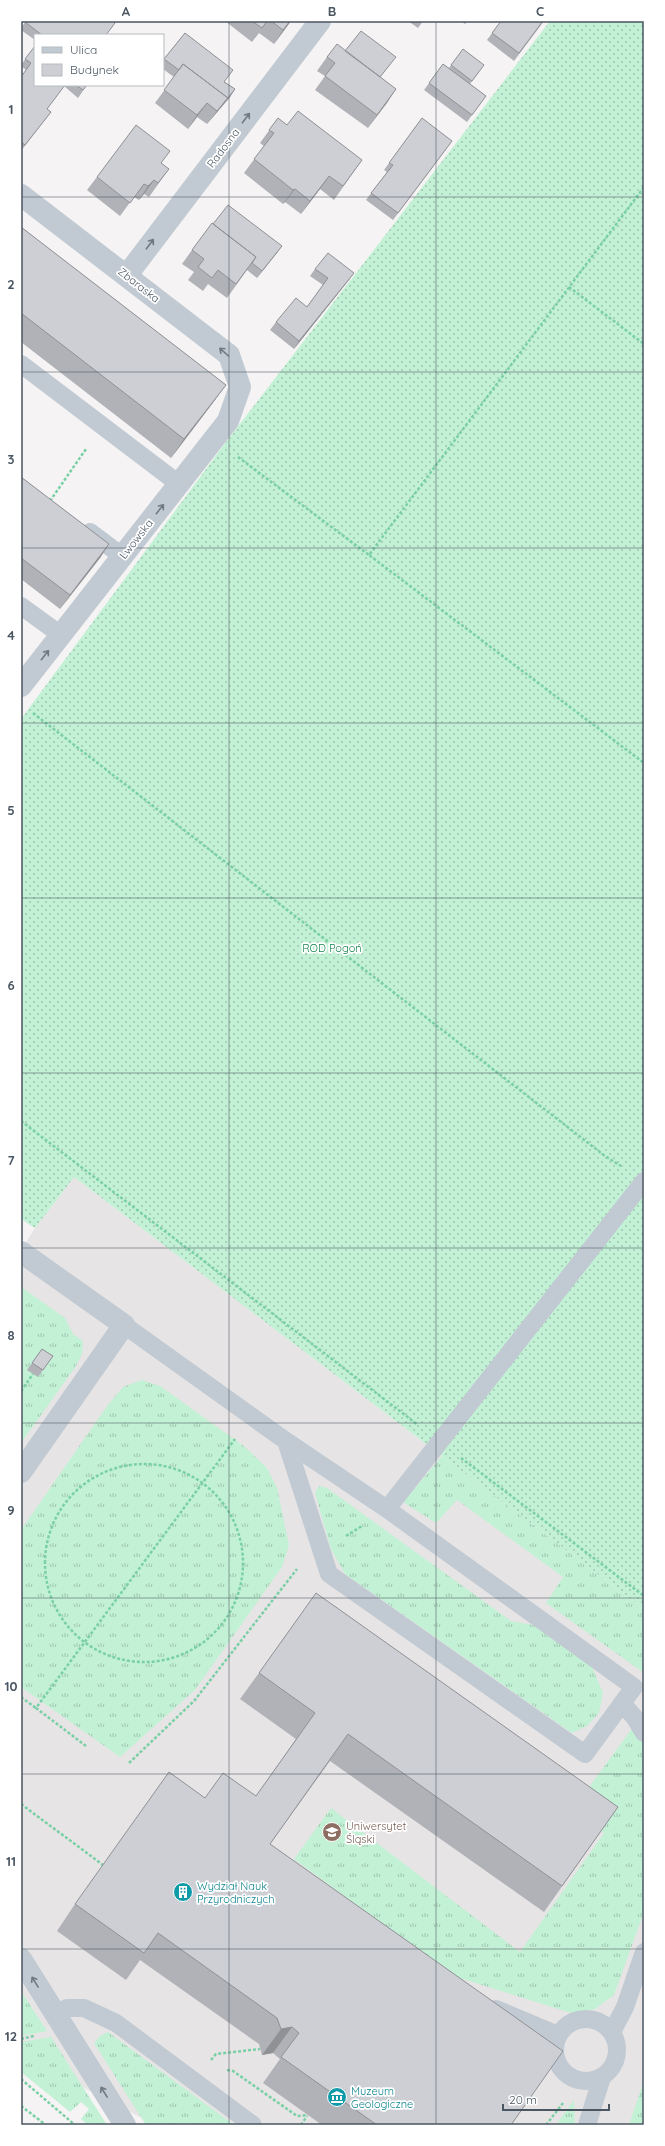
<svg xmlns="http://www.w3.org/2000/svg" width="665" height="2146" viewBox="0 0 665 2146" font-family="Quicksand,sans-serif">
<defs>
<pattern id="grass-tufts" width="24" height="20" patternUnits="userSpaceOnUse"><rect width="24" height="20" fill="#c3f1d5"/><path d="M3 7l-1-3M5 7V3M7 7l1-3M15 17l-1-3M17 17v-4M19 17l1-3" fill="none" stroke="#a0c6b0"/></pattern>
<pattern id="garden-dots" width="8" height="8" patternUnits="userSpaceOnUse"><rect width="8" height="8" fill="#c3f1d5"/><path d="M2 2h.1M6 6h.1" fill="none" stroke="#a0c6b0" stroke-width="1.8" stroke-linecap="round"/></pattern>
</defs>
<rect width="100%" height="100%" fill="#f5f3f3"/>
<path fill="#e6e4e5" d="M74,1177L644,1609V2125H155L21,2055V1250L35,1228Z"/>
<path fill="url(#grass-tufts)" d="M21,1287L65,1318L73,1334L83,1341L82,1354L76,1366L21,1443Z
M142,1380L160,1386L245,1447L267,1468L277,1488L289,1545L282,1567L195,1690L120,1757L21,1687V1530L107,1406L123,1387Z
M442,1456L644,1609V1673L546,1603L563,1577L457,1500L436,1523L403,1502Z
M319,1486L327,1488L511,1621L533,1625L592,1667L603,1693L599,1713L587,1726L572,1733L345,1574L331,1549L315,1493Z
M644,1712V1912L614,1995L595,2009L571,2013L453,1976L294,1859L331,1808L520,1952L604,1833L573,1809Z
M21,1991L47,2031L21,2036Z
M108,2032L234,2125H146L94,2043L100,2036Z
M51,2037L107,2125H88L81,2119L89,2109L81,2102L70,2112L21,2072V2042Z
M644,2080V2125H629Z
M574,2100L575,2125H556Z"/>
<path fill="url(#garden-dots)" d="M550,21H644V1609L74,1177L35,1228L21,1219V719L223,446Z"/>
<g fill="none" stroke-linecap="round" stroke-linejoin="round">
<path stroke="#7ad0a6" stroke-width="2.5" stroke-dasharray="3 2" stroke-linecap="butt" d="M644,187L369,555L644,763
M569,287L644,344
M238,457L369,555
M50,501L86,449
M33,713L605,1156L621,1166
M21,1121L418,1425
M21,1391L33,1374
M461,1458L644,1596
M45 1563a99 99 0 1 1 198 0a99 99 0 1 1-198 0Z
M346,1536L362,1526
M21,1697L36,1708
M86,1746L36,1708L235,1439
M129,1763L194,1701L297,1569
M21,1804L103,1865
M21,2039L34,2036
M211,2060L216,2054L260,2049
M227,2070L233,2071L297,2116L308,2115
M21,2079L75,2125
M21,2106L46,2125
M301,2125L307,2116
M546,2125L563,2103"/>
<path stroke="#c1cad2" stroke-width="18" d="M21,364L179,484
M90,532L122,556
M21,606L61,635
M124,1325L286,1441L387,1509L634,1687L585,1754L329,1574L286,1441
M387,1509L644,1181
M622,1703L635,1718L644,1733
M496,2009L558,2035
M55,2014L67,2008H84L116,2023L253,2125
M555 2050a31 31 0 1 1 62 0a31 31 0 1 1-62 0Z
M612,2032L625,2007L644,1952
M587,2125L602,2077"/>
<path stroke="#c1cad2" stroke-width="22" d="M21,195L229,355L240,387L228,421L21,686
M127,275L320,21
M21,1252L124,1325L21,1472
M21,1959L125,2125"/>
</g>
<path fill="#b0b2b7" d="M26,21L106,35H35V40L21,30V28Z
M225,21H291L274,44L259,33L252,42Z
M408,21H423L418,28Z
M461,21H468L465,24Z
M501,21H544L514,61L487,40Z
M185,33L225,82L235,89L230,97L207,124L197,117L188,129L155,103L174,77L163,69V60Z
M35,46V85H87L78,98L64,86L47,109L51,112L21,151V77L26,70L21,66V65Z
M463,49L479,72L470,84L486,96L467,122L424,90L443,64L449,68Z
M345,51L390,64L380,77L396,89L368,128L315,90L325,76L317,71L327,57Z
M278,118L287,125L362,160L334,200L320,189L301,214L285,202L283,204L244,173L264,146L260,143Z
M422,118L447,148L393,220L366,200L387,172L384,170Z
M161,163L169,169L149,197L144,194L139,200L134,197L120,216L87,190L97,177Z
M213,224L282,246L257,278L247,270L227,298L208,284L203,291L188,280L194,272L182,264L192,250Z
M21,227L226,385L212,404L171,458L21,342Z
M315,269L354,273L294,349L270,330L276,322L307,307L323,285L310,276Z
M21,477L109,544L100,558L60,609L21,579Z
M42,1349L53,1356L38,1377L27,1370Z
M259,1673L618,1807L544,1912L330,1761L270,1844L511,2125H322L263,2083L280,2059L273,2053L262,2055L259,2044L140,1960L126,1980L57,1931L75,1904L205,1798L256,1796L296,1739L240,1699Z"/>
<path fill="#909195" d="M290,21H291L274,44L283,30Z
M235,89L230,97L207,124L217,111Z
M396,89L387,103L368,128L377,115Z
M207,103L197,117L188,129L197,115Z
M329,176L320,189L301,214L310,201Z
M154,180L144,194L139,200L148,186Z
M295,189L285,202L283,204L293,190Z
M282,246L277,253L257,278L262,271Z
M354,273L349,280L294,349L299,341Z
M226,385L212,404L171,458L184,439Z
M109,544L100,558L60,609L70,595Z
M292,2027L273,2053L262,2055L281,2029Z"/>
<path fill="#cdcfd5" stroke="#909195" d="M26,21H113L115,23L106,35H42L25,22Z
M252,21H267L262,28Z
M271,21H290L283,30Z
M501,21H543L519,53L492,33Z
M361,31L396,57L380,77L345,51Z
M185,33L233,70L224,82L235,89L223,104L228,98L183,64L179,70L164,59Z
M337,44L396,89L377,115L325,76L335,63L327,57Z
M35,46V85H65L47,109L51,112L25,145L21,142V77L31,63L25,59Z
M463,49L484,65L472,81L451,65Z
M183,64L228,98L217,111L207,103L197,115L164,90Z
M443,64L486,96L472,115L429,83Z
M76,85H87L83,90Z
M298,111L362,160L343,186L329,176L310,201L295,189L293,190L254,159L274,133L269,130L278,118L287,125Z
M422,118L452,141L398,213L371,193L393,165L389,163Z
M136,125L170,151L161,163L169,169L158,183L154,180L148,186L144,184L130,203L97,177Z
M228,205L282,246L262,271L252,263L256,257L213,224Z
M212,223L256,257L236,284L218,270L212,278L198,267L204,259L192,250Z
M21,227L226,385L184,439L21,313Z
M328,253L354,273L299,341L276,322L296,298L307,307L328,278L315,269Z
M21,477L109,544L70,595L21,558Z
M42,1349L53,1356L43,1370L32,1363Z
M316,1593L618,1807L562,1886L348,1734L270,1844L563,2051L511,2125H377L281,2057L299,2033L292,2027L281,2029L277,2018L158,1933L144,1953L75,1904L169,1772L205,1798L223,1773L256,1796L315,1713L259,1673Z"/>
<defs><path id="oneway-shaft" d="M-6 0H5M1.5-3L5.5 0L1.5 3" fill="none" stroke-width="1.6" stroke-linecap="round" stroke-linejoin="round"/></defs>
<g stroke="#6e7983">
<use href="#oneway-shaft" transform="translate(246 118) rotate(-53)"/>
<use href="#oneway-shaft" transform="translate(150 244) rotate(-53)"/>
<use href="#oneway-shaft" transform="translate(224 352) rotate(-138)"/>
<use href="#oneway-shaft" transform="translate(160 509) rotate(-52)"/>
<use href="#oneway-shaft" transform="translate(45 655) rotate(-52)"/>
<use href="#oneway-shaft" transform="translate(35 1982) rotate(-122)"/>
<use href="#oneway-shaft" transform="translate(104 2092) rotate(-122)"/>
</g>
<path fill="none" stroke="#4a5661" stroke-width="1" stroke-opacity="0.55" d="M229,21V2125M436,21V2125M21,197H644M21,372H644M21,548H644M21,723H644M21,898H644M21,1073H644M21,1248H644M21,1423H644M21,1598H644M21,1774H644M21,1949H644"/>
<defs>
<symbol id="university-disc" viewBox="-11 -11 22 22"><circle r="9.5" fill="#8d6e63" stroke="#fff"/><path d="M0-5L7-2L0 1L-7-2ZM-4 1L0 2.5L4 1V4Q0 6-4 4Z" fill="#fff"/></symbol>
<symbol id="building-disc" viewBox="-11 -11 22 22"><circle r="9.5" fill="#0f9aa8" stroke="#fff"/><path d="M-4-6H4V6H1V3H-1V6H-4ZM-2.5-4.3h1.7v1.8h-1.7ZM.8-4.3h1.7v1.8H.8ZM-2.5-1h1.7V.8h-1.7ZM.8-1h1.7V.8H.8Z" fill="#fff"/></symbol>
<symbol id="museum-disc" viewBox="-11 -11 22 22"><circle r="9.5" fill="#0f9aa8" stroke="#fff"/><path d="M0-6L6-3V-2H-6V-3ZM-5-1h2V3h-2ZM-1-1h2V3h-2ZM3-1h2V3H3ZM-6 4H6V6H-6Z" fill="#fff"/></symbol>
</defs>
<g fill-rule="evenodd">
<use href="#university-disc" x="321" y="1821" width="22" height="22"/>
<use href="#building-disc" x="172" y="1881" width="22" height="22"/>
<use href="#museum-disc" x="326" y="2086" width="22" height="22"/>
</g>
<g text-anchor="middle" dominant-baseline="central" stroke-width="3.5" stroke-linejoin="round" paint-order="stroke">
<g font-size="11" fill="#4a5661" stroke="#fff">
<text transform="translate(223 148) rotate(-53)">Radosna</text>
<text transform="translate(139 285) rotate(38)">Zbaraska</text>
<text transform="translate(136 539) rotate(-52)">Lwowska</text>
</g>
<g font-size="11" fill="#17864f" stroke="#fff">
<text x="332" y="948">ROD Pogoń</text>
</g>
<g font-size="11" fill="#785e54" stroke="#fff" text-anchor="start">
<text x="346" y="1826">Uniwersytet<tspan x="346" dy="13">Śląski</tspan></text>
</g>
<g font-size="11" fill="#0d838f" stroke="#fff" text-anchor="start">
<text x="197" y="1886">Wydział Nauk<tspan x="197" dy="13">Przyrodniczych</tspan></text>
<text x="351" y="2091">Muzeum<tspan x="351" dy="13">Geologiczne</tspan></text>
</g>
</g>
<rect width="665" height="2146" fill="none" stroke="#ffffff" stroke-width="44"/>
<rect x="34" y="34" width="130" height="52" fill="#ffffff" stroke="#b7bbc0"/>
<rect x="42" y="47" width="20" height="6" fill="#c1cad2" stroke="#b7bbc0"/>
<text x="70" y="54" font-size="12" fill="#4a5661">Ulica</text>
<rect x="42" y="64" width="20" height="12" fill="#cdcfd5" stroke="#b7bbc0"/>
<text x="70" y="74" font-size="12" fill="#4a5661">Budynek</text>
<path d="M503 2104v6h106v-6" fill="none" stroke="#4a5661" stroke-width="2"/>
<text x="509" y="2104" font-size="12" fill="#4a5661" stroke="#ffffff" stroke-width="3" paint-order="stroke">20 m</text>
<rect x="22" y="22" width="621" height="2102" fill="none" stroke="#4a5661" stroke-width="1.5"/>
<g font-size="13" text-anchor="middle" font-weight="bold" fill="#4a5661">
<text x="126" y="16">A</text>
<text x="332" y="16">B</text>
<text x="540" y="16">C</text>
<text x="11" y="114">1</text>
<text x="11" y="289">2</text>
<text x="11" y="464">3</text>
<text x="11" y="640">4</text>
<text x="11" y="815">5</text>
<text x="11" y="990">6</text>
<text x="11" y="1165">7</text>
<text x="11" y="1340">8</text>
<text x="11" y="1515">9</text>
<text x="11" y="1691">10</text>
<text x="11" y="1866">11</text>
<text x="11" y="2041">12</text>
</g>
</svg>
